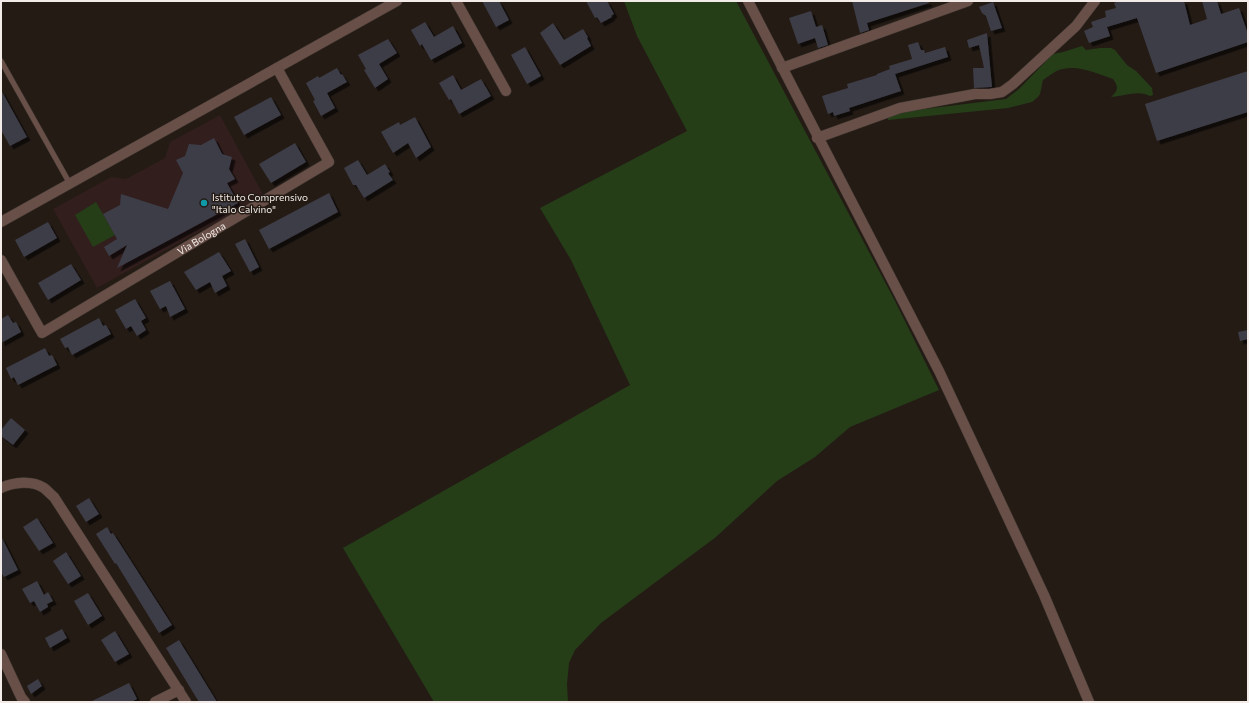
<svg xmlns="http://www.w3.org/2000/svg" width="1249" height="703" viewBox="0 0 1249 703" font-family="Commissioner,sans-serif">
<defs>
<filter id="shadow"><feDropShadow dx="3.5" dy="3.5" stdDeviation="0" flood-color="#0009"/></filter>
</defs>
<rect width="100%" height="100%" fill="#241b15"/>
<path fill="#311e1d" d="M220,115L264,196L97,288L53,209L111,177L126,179L165,158L170,142Z"/>
<path fill="#253e18" d="M624,1H736L895,301L939,390L850,427L815,457L777,481L716,537L601,623L575,650L569,663L567,684L568,702H434L343,548L630,385L571,260L540,208L687,131L637,36Z
M1082,46L1086,50L1100,48H1111L1115,50L1127,65L1136,71L1152,88L1153,95L1150,96C1137,90 1126,96 1111,97C1118,91 1119,87 1113,79C1098,74 1080,65 1063,69C1056,70 1049,76 1043,80L1040,94L1038,97L1032,102L1008,108L888,120V117L900,112L1006,99L1019,89L1053,54L1063,52Z
M96,202L115,235L93,247L75,215Z"/>
<path fill="#3e3c47" filter="url(#shadow)" d="M482,1H499L509,20L496,27Z
M586,1H607L614,14L611,16L612,17L601,23L597,17L595,18Z
M852,1H928L929,3L867,23L869,30L860,33Z
M1119,1H1184L1190,25L1207,19L1202,1H1217L1221,14L1239,8L1248,34V42L1156,73L1137,18L1107,27L1110,36L1089,43L1084,31L1093,27L1091,22L1106,17L1105,11L1116,8L1114,3Z
M993,2L1002,28L991,31L986,16L982,13L979,7Z
M811,11L816,27L822,25L828,45L818,48L815,38L798,44L789,18Z
M425,22L434,37L453,26L462,43L431,60L422,44L420,46L411,30Z
M553,23L564,40L583,29L588,37L587,38L591,46L560,65L540,33Z
M987,33L992,87L974,88L973,68H984L979,45L969,48L967,40Z
M388,39L397,53L379,64L388,79L375,88L364,70L366,69L358,55Z
M918,42L921,50H924L925,53L945,47L948,57L895,74L901,91L849,108L850,111L834,116L833,112L828,114L822,96L848,88L847,84L877,75V74L890,69L889,66L912,59L908,45Z
M525,47L541,76L527,84L511,55Z
M337,68L341,75L342,74L347,82L327,93L335,108L321,116L313,101L315,100L306,83L318,76L319,78Z
M1248,71V112L1157,141L1145,104Z
M453,75L461,90L481,79L491,96L459,114L451,99L449,100L439,83Z
M1,90L27,137L10,146L1,130Z
M271,97L281,115L244,135L234,117Z
M415,117L431,147L416,158L408,143L393,153L381,132L399,122L400,125Z
M214,138L222,154L232,157L229,169L235,179L227,183L238,203L117,268L127,245L109,256L104,247L117,239L103,214L120,205L121,194L168,209L183,173L176,160L185,156L189,144L201,145Z
M295,143L306,162L271,183L259,164Z
M358,160L367,175L385,164L390,172L388,173L393,180L364,198L356,185H353L344,168Z
M329,193L338,212L269,249L259,230Z
M48,222L57,238L24,257L15,240Z
M245,239L259,267L250,272L235,244Z
M219,252L231,271L222,276L227,286L215,293L210,282L196,290L184,272Z
M71,264L81,280L48,300L38,283Z
M170,281L185,309L170,317L166,306L160,309L150,291Z
M135,299L146,318L141,321L146,330L137,336L131,326L126,329L115,310Z
M8,315L13,323L16,322L21,332L1,343V319Z
M99,318L103,326L106,325L111,334L72,355L68,347L65,348L60,339Z
M1248,330V339L1240,341L1238,332Z
M45,348L49,356L52,355L57,365L18,385L14,377L11,379L6,368Z
M11,418L25,430L13,445L1,436V430Z
M89,498L99,514L86,522L76,506Z
M37,518L53,543L39,551L23,527Z
M107,527L111,534L113,533L172,625L159,633L116,563L115,564L96,534Z
M1,536L18,570L4,577L1,572Z
M66,552L81,576L68,584L53,561Z
M37,581L44,595L48,592L53,601L47,604L48,607L40,612L34,601L30,603L22,589Z
M88,593L102,616L88,625L74,601Z
M62,629L67,638L50,648L45,638Z
M115,631L129,654L115,662L101,640Z
M179,640L217,702H199L166,648Z
M38,679L42,686L31,694L27,686Z
M129,683L137,699L131,702H90Z"/>
<g fill="none" stroke-linecap="round" stroke-linejoin="round">
<defs>
<path id="lane" d="M1,61L70,184"/>
<g id="street">
<path d="M456,1L506,91"/>
<path d="M748,1L939,371L1044,595L1089,702"/>
<path d="M782,68L968,1"/>
<path d="M817,138L900,108L975,94H990L1002,92L1013,84L1076,26L1095,1"/>
<path d="M1,222L397,1"/>
<path id="s1" d="M1,260L42,333L329,162L277,68"/>
<path d="M1,488C14,482 32,480 44,488C48,491 51,495 54,497L186,702"/>
<path d="M1,654L21,697L25,702"/>
<path d="M155,702L179,690"/>
</g>
</defs>
<use href="#lane" stroke="#413832" stroke-width="6"/>
<use href="#street" stroke="#413832" stroke-width="11"/>
<use href="#lane" stroke="#684f48" stroke-width="5"/>
<use href="#street" stroke="#684f48" stroke-width="10"/>
</g>
<circle fill="#0f9aa8" stroke="#241b15" stroke-width="1.5" cx="204" cy="203" r="4"/>
<g text-anchor="middle" dominant-baseline="central" stroke-width="3" stroke-linejoin="round" paint-order="stroke">
<g font-size="10" fill="#f2ebe7" stroke="#241b15" text-anchor="start">
<text x="212" y="197">Istituto Comprensivo<tspan x="212" dy="12">"Italo Calvino"</tspan></text>
</g>
<g font-size="10" fill="#f2ebe7" stroke="#241b15">
<text stroke="none"><textPath href="#s1" startOffset="269">Via Bologna</textPath></text>
</g>
</g>
<rect width="1249" height="703" fill="none" stroke="#f2ebe7" stroke-width="4"/>
</svg>
